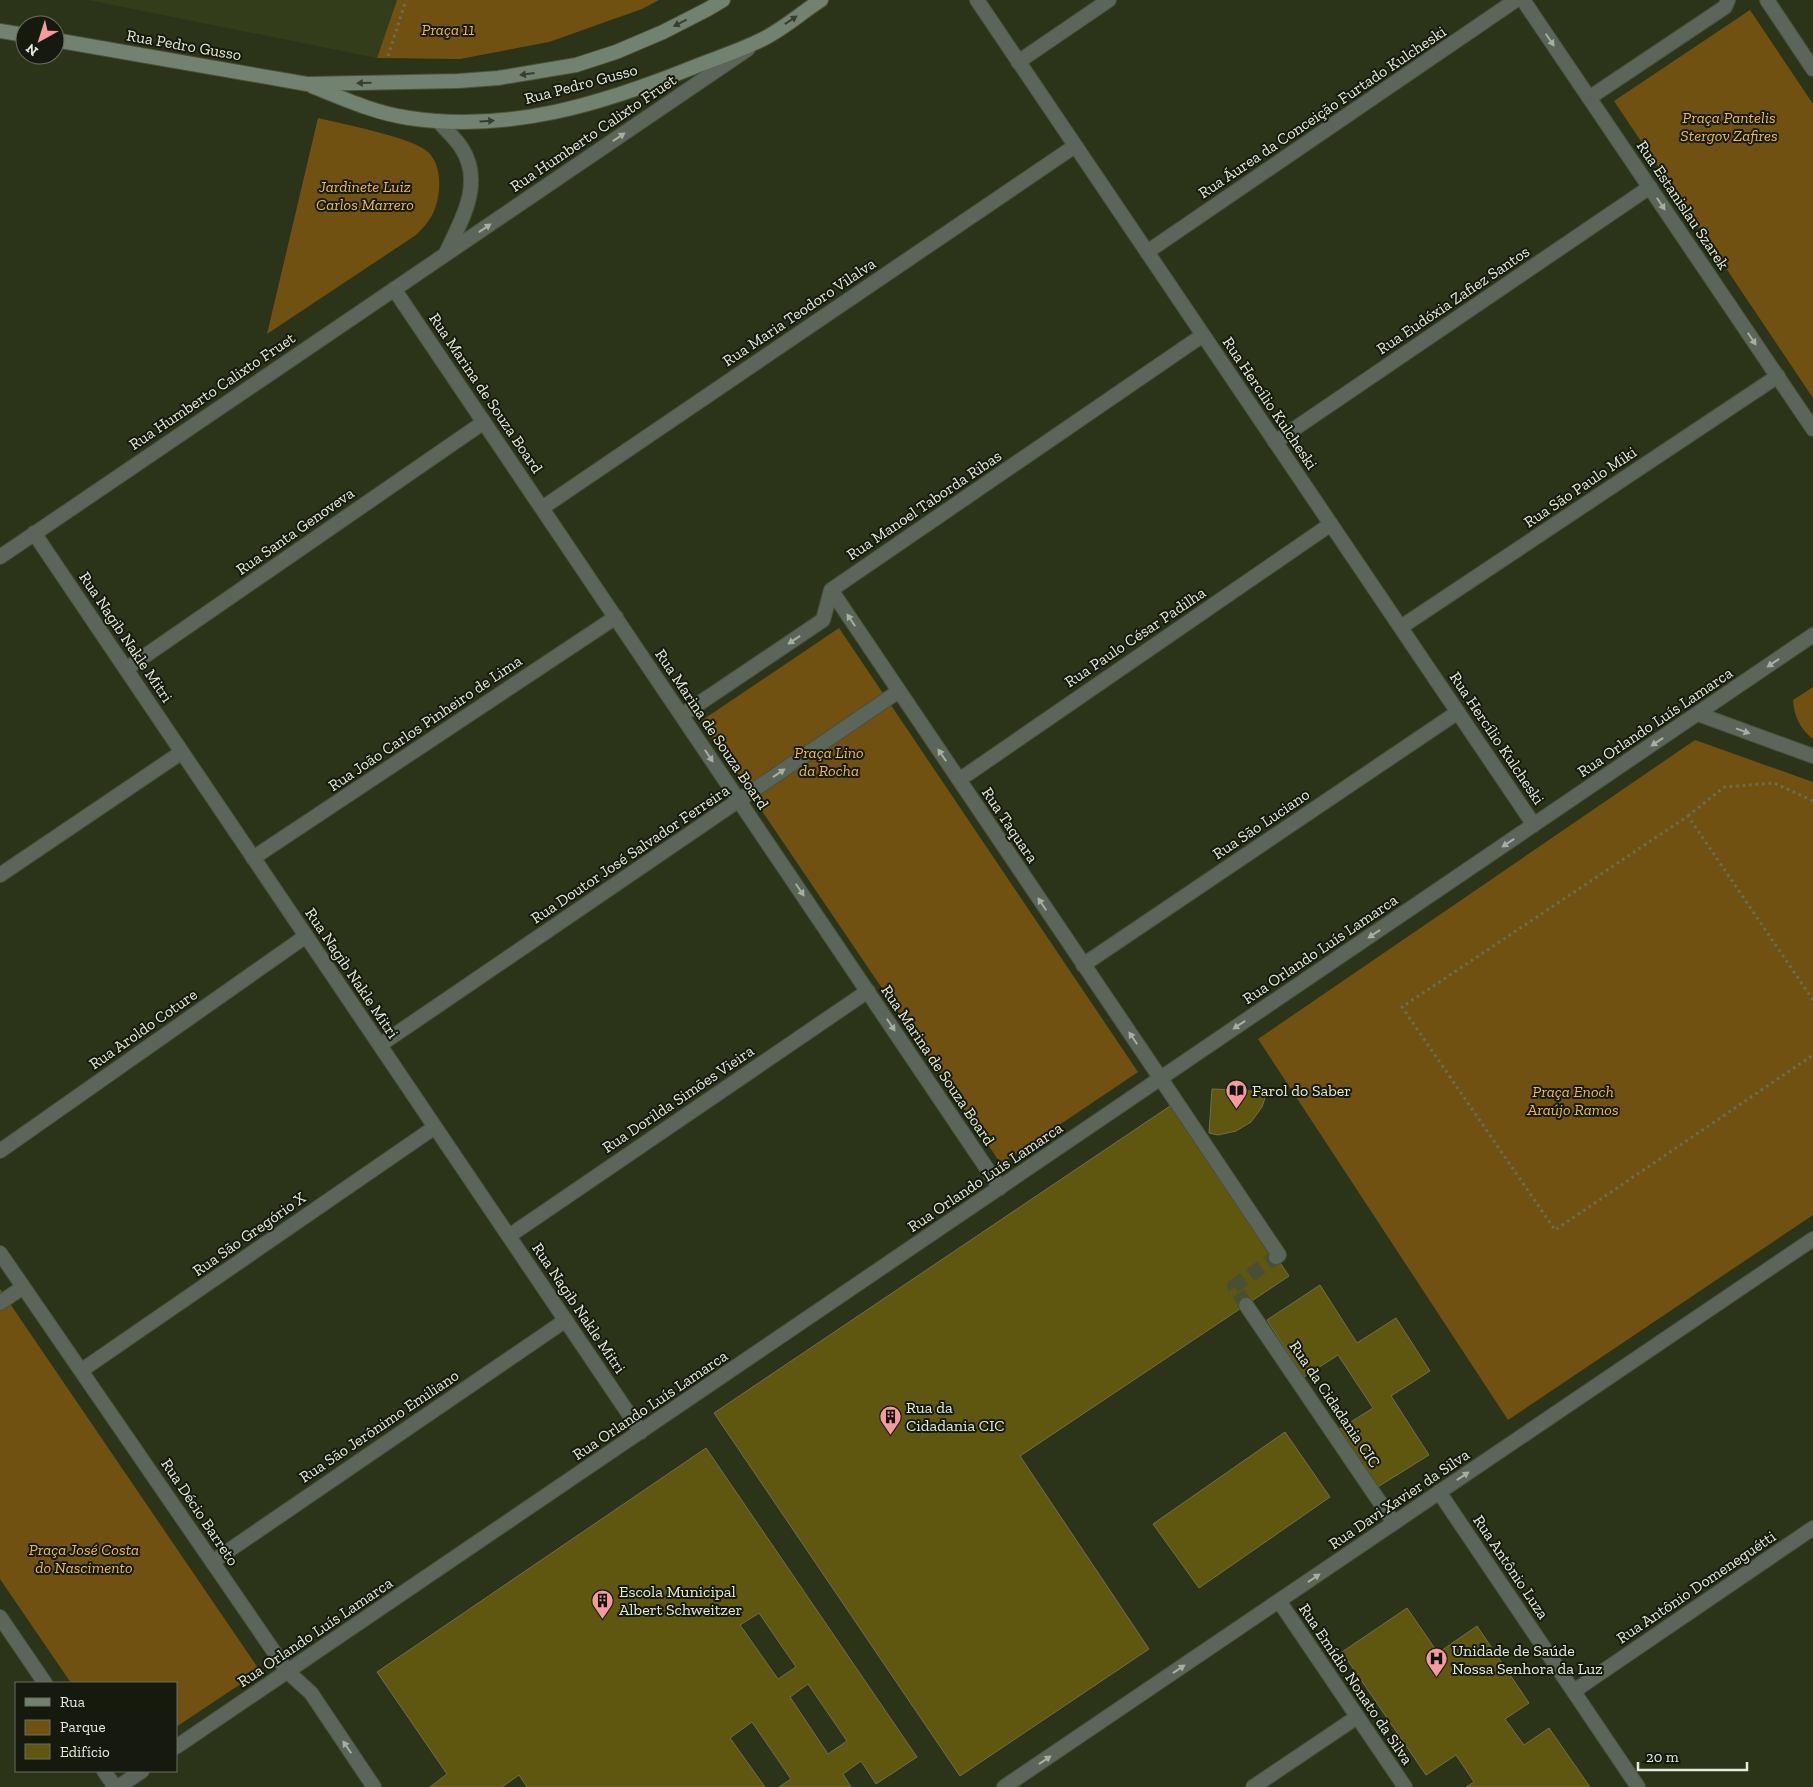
<svg xmlns="http://www.w3.org/2000/svg" width="1813" height="1787" viewBox="0 0 1813 1787" font-family="'Zilla Slab',serif">
<rect width="100%" height="100%" fill="#2b3418"/>
<path fill="#333d1a" d="M88,0H397L377,58Z"/>
<path fill="#705112" d="M397,0H659L642,9L549,42L460,59L377,58Z
M1750,10L1813,104V398L1614,101Z
M318,118C342,124 412,137 428,152C444,167 441,200 431,217C427,224 421,230 416,235L267,334Z
M839,628L1138,1072L1001,1164L701,721Z
M1813,687V739C1800,729 1794,716 1793,700Z
M1695,740L1813,782V1215L1508,1420L1258,1039Z
M0,1289L260,1671L176,1727V1683H71L0,1579Z"/>
<path fill="#5f560f" stroke="#726e4e" fill-rule="evenodd" d="M1212,1089H1214L1267,1092L1262,1107L1251,1122L1236,1131L1218,1135L1209,1133Z
M1173,1104L1289,1276L1020,1456L1149,1649L960,1776L714,1413Z
M1320,1285L1357,1343L1396,1318L1430,1371L1391,1396L1429,1455L1376,1488L1338,1430L1373,1408L1338,1355L1304,1377L1267,1320Z
M1285,1432L1330,1497L1199,1588L1153,1524Z
M706,1448L917,1757L876,1784L861,1761L843,1774L851,1787H779L791,1779L752,1722L730,1738L765,1787H527L519,1775L502,1787H430L447,1774L377,1672ZM759,1613L796,1667L778,1679L740,1625ZM808,1684L847,1741L828,1754L790,1697Z
M1407,1608L1438,1653L1477,1626L1529,1703L1505,1719L1524,1745L1549,1728L1590,1787H1466L1474,1782L1456,1755L1426,1775L1342,1652Z"/>
<g fill="none" stroke-linecap="round" stroke-linejoin="round">
<path stroke="#475035" stroke-width="14" stroke-dasharray="14 7" stroke-linecap="butt" d="M1246,1305L1234,1286L1276,1257"/>
<defs>
<path id="pedestrian" d="M1161,1079L1279,1255L1276,1257
M1246,1305L1394,1523"/>
<path id="minor" d="M977,0L1534,825
M1523,0L1813,429
M1767,0L1813,69
M1018,62L1109,0
M1589,98L1725,7L1728,0
M438,121C445,129 455,138 461,147C485,183 461,221 445,255
M1147,252L1516,0
M394,289L1000,1188
M1275,442L1650,187
M542,508L1075,146
M34,533L641,1432
M0,557L748,49
M831,590L1161,1079
M1401,627L1778,376
M126,669L484,422
M1698,714L1813,756
M682,715L823,620L831,590L1203,335
M959,780L1331,524
M253,858L616,617
M0,875L182,752
M1083,965L1458,712
M380,1045L899,691
M0,1151L306,936
M509,1236L868,991
M0,1253L288,1672L311,1693L374,1787
M0,1303L23,1287
M82,1370L435,1127
M1439,1492L1638,1787
M212,1562L566,1320
M1279,1601L1405,1787
M0,1617L45,1683
M1574,1691L1813,1528
M176,1747L1813,635
M104,1771L115,1787
M118,1787L142,1771
M1004,1787L1813,1239
M1253,1787L1357,1717"/>
<path id="secondary" d="M0,31L25,35
M55,40L307,84L458,81L498,78L576,65L616,52L663,32L708,9L723,0
M312,86C344,99 375,113 409,118C509,133 602,104 694,67C716,58 739,51 761,40C782,30 801,13 821,0"/>
</defs>
<use href="#pedestrian" stroke="#495137" stroke-width="16"/>
<use href="#minor" stroke="#495137" stroke-width="16"/>
<use href="#secondary" stroke="#495137" stroke-width="16"/>
<path stroke="#676f57" stroke-width="3" stroke-dasharray="2.5 4" stroke-linecap="butt" d="M388,56L406,0
M1688,816L1724,787L1774,783L1813,801
M1813,1000L1688,816L1402,1007L1555,1230L1813,1055"/>
<use href="#pedestrian" stroke="#5b655a" stroke-width="14"/>
<use href="#minor" stroke="#5b655a" stroke-width="14"/>
<use href="#secondary" stroke="#728271" stroke-width="14"/>
</g>
<defs><path id="oneway-solid" d="M-6-.8H1V-3.2L6.5 0L1 3.2V.8H-6Z" transform="scale(1.25)"/></defs>
<g fill="#363e31">
<use href="#oneway-solid" transform="translate(791 20) rotate(-34)"/>
<use href="#oneway-solid" transform="translate(680 23) rotate(153)"/>
<use href="#oneway-solid" transform="translate(527 74) rotate(172)"/>
<use href="#oneway-solid" transform="translate(364 83) rotate(179)"/>
<use href="#oneway-solid" transform="translate(487 121) rotate(-3)"/>
</g>
<g fill="#a7afa1">
<use href="#oneway-solid" transform="translate(1550 40) rotate(56)"/>
<use href="#oneway-solid" transform="translate(619 137) rotate(-34)"/>
<use href="#oneway-solid" transform="translate(1661 204) rotate(56)"/>
<use href="#oneway-solid" transform="translate(485 228) rotate(-34)"/>
<use href="#oneway-solid" transform="translate(1752 339) rotate(56)"/>
<use href="#oneway-solid" transform="translate(851 620) rotate(-124)"/>
<use href="#oneway-solid" transform="translate(794 640) rotate(146)"/>
<use href="#oneway-solid" transform="translate(1773 663) rotate(146)"/>
<use href="#oneway-solid" transform="translate(1743 731) rotate(20)"/>
<use href="#oneway-solid" transform="translate(1657 742) rotate(146)"/>
<use href="#oneway-solid" transform="translate(942 755) rotate(-124)"/>
<use href="#oneway-solid" transform="translate(709 756) rotate(56)"/>
<use href="#oneway-solid" transform="translate(779 773) rotate(-34)"/>
<use href="#oneway-solid" transform="translate(1508 843) rotate(146)"/>
<use href="#oneway-solid" transform="translate(800 890) rotate(56)"/>
<use href="#oneway-solid" transform="translate(1042 904) rotate(-124)"/>
<use href="#oneway-solid" transform="translate(1374 934) rotate(146)"/>
<use href="#oneway-solid" transform="translate(891 1025) rotate(56)"/>
<use href="#oneway-solid" transform="translate(1239 1025) rotate(146)"/>
<use href="#oneway-solid" transform="translate(1133 1038) rotate(-124)"/>
<use href="#oneway-solid" transform="translate(1463 1476) rotate(-34)"/>
<use href="#oneway-solid" transform="translate(1314 1578) rotate(-34)"/>
<use href="#oneway-solid" transform="translate(1179 1669) rotate(-34)"/>
<use href="#oneway-solid" transform="translate(347 1747) rotate(-124)"/>
<use href="#oneway-solid" transform="translate(1045 1760) rotate(-34)"/>
</g>
<defs>
<symbol id="library-pin" viewBox="-11 -11 22 30"><path d="M0 17L-7.5 6A9.5 9.5 0 1 1 7.5 6Z" fill="#f59b9f" stroke="#161a0e"/><path d="M-6-4Q-3-5.5-.7-3.5V5Q-3 3-6 4ZM6-4Q3-5.5 .7-3.5V5Q3 3 6 4Z" fill="#111"/></symbol>
<symbol id="building-pin" viewBox="-11 -11 22 30"><path d="M0 17L-7.5 6A9.5 9.5 0 1 1 7.5 6Z" fill="#f59b9f" stroke="#161a0e"/><path d="M-4-6H4V6H1V3H-1V6H-4ZM-2.5-4.3h1.7v1.8h-1.7ZM.8-4.3h1.7v1.8H.8ZM-2.5-1h1.7V.8h-1.7ZM.8-1h1.7V.8H.8Z" fill="#111"/></symbol>
<symbol id="hospital-pin" viewBox="-11 -11 22 30"><path d="M0 17L-7.5 6A9.5 9.5 0 1 1 7.5 6Z" fill="#f59b9f" stroke="#161a0e"/><path d="M-5-5h3v3.5h4V-5h3V5h-3V1.5h-4V5h-3Z" fill="#111"/></symbol>
</defs>
<g fill-rule="evenodd">
<use href="#library-pin" x="1224" y="1078" width="25" height="34"/>
<use href="#building-pin" x="878" y="1404" width="25" height="34"/>
<use href="#building-pin" x="590" y="1588" width="25" height="34"/>
<use href="#hospital-pin" x="1424" y="1646" width="25" height="34"/>
</g>
<g text-anchor="middle" dominant-baseline="central" stroke-width="4" stroke-linejoin="round" paint-order="stroke">
<g font-size="16" font-style="italic" fill="#f2ba4e" stroke="#161a0e">
<text x="448" y="29">Praça 11</text>
<text x="1729" y="117">Praça Pantelis<tspan x="1729" dy="18">Stergov Zafires</tspan></text>
<text x="365" y="186">Jardinete Luiz<tspan x="365" dy="18">Carlos Marrero</tspan></text>
<text x="829" y="752">Praça Lino<tspan x="829" dy="18">da Rocha</tspan></text>
<text x="1573" y="1091">Praça Enoch<tspan x="1573" dy="18">Araújo Ramos</tspan></text>
<text x="84" y="1549">Praça José Costa<tspan x="84" dy="18">do Nascimento</tspan></text>
</g>
<g font-size="16" fill="#e6ecdb" stroke="#161a0e">
<text transform="translate(184 45) rotate(10)">Rua Pedro Gusso</text>
<text transform="translate(581 84) rotate(-15)">Rua Pedro Gusso</text>
<text transform="translate(1322 112) rotate(-34)">Rua Áurea da Conceição Furtado Kulcheski</text>
<text transform="translate(593 133) rotate(-34)">Rua Humberto Calixto Fruet</text>
<text transform="translate(1683 205) rotate(56)">Rua Estanislau Szarek</text>
<text transform="translate(1453 300) rotate(-34)">Rua Eudóxia Zafiez Santos</text>
<text transform="translate(799 312) rotate(-34)">Rua Maria Teodoro Vilalva</text>
<text transform="translate(212 391) rotate(-34)">Rua Humberto Calixto Fruet</text>
<text transform="translate(486 393) rotate(56)">Rua Marina de Souza Board</text>
<text transform="translate(1270 403) rotate(56)">Rua Hercílio Kulcheski</text>
<text transform="translate(1580 487) rotate(-34)">Rua São Paulo Miki</text>
<text transform="translate(924 505) rotate(-34)">Rua Manoel Taborda Ribas</text>
<text transform="translate(295 531) rotate(-35)">Rua Santa Genoveva</text>
<text transform="translate(126 637) rotate(56)">Rua Nagib Nakle Mitri</text>
<text transform="translate(1135 637) rotate(-34)">Rua Paulo César Padilha</text>
<text transform="translate(1655 722) rotate(-34)">Rua Orlando Luís Lamarca</text>
<text transform="translate(425 723) rotate(-34)">Rua João Carlos Pinheiro de Lima</text>
<text transform="translate(712 729) rotate(56)">Rua Marina de Souza Board</text>
<text transform="translate(1497 738) rotate(56)">Rua Hercílio Kulcheski</text>
<text transform="translate(1261 824) rotate(-34)">Rua São Luciano</text>
<text transform="translate(1010 825) rotate(56)">Rua Taquara</text>
<text transform="translate(630 854) rotate(-34)">Rua Doutor José Salvador Ferreira</text>
<text transform="translate(1320 949) rotate(-34)">Rua Orlando Luís Lamarca</text>
<text transform="translate(352 973) rotate(56)">Rua Nagib Nakle Mitri</text>
<text transform="translate(143 1029) rotate(-35)">Rua Aroldo Coture</text>
<text transform="translate(938 1065) rotate(56)">Rua Marina de Souza Board</text>
<text transform="translate(678 1099) rotate(-34)">Rua Dorilda Simões Vieira</text>
<text transform="translate(985 1177) rotate(-34)">Rua Orlando Luís Lamarca</text>
<text transform="translate(249 1234) rotate(-35)">Rua São Gregório X</text>
<text transform="translate(579 1308) rotate(56)">Rua Nagib Nakle Mitri</text>
<text transform="translate(1335 1404) rotate(56)">Rua da Cidadania CIC</text>
<text transform="translate(650 1405) rotate(-34)">Rua Orlando Luís Lamarca</text>
<text transform="translate(379 1426) rotate(-34)">Rua São Jerônimo Emiliano</text>
<text transform="translate(1399 1499) rotate(-34)">Rua Davi Xavier da Silva</text>
<text transform="translate(200 1512) rotate(56)">Rua Décio Barreto</text>
<text transform="translate(1511 1567) rotate(56)">Rua Antônio Luza</text>
<text transform="translate(1696 1587) rotate(-34)">Rua Antônio Domeneguétti</text>
<text transform="translate(315 1632) rotate(-34)">Rua Orlando Luís Lamarca</text>
<text transform="translate(1356 1684) rotate(56)">Rua Emídio Nonato da Silva</text>
</g>
<g font-size="16" fill="#e6ecdb" stroke="#161a0e" text-anchor="start">
<text x="1252" y="1090">Farol do Saber</text>
<text x="906" y="1407">Rua da<tspan x="906" dy="18">Cidadania CIC</tspan></text>
<text x="619" y="1591">Escola Municipal<tspan x="619" dy="18">Albert Schweitzer</tspan></text>
<text x="1452" y="1650">Unidade de Saúde<tspan x="1452" dy="18">Nossa Senhora da Luz</tspan></text>
</g>
</g>
<rect x="15" y="1682" width="162" height="90" fill="#161a0e" stroke="#696e60"/>
<rect x="25" y="1698" width="25" height="8" fill="#728271" stroke="#696e60"/>
<text x="60" y="1707" font-size="15" fill="#e6ecdb">Rua</text>
<rect x="25" y="1720" width="25" height="15" fill="#705112" stroke="#696e60"/>
<text x="60" y="1732" font-size="15" fill="#e6ecdb">Parque</text>
<rect x="25" y="1744" width="25" height="15" fill="#5f560f" stroke="#696e60"/>
<text x="60" y="1757" font-size="15" fill="#e6ecdb">Edifício</text>
<g transform="translate(40 40) rotate(219)"><circle r="24" fill="#161a0e" stroke="#696e60"/>
<path d="M0-4L9 19L0 12L-9 19Z" fill="#f59b9f"/>
<text y="-8" font-size="14" font-weight="bold" text-anchor="middle" fill="#e6ecdb">N</text>
</g>
<path d="M1638 1762v8h109v-8" fill="none" stroke="#e6ecdb" stroke-width="2.5"/>
<text x="1646" y="1762" font-size="15" fill="#e6ecdb" stroke="#161a0e" stroke-width="4" paint-order="stroke">20 m</text>
</svg>
